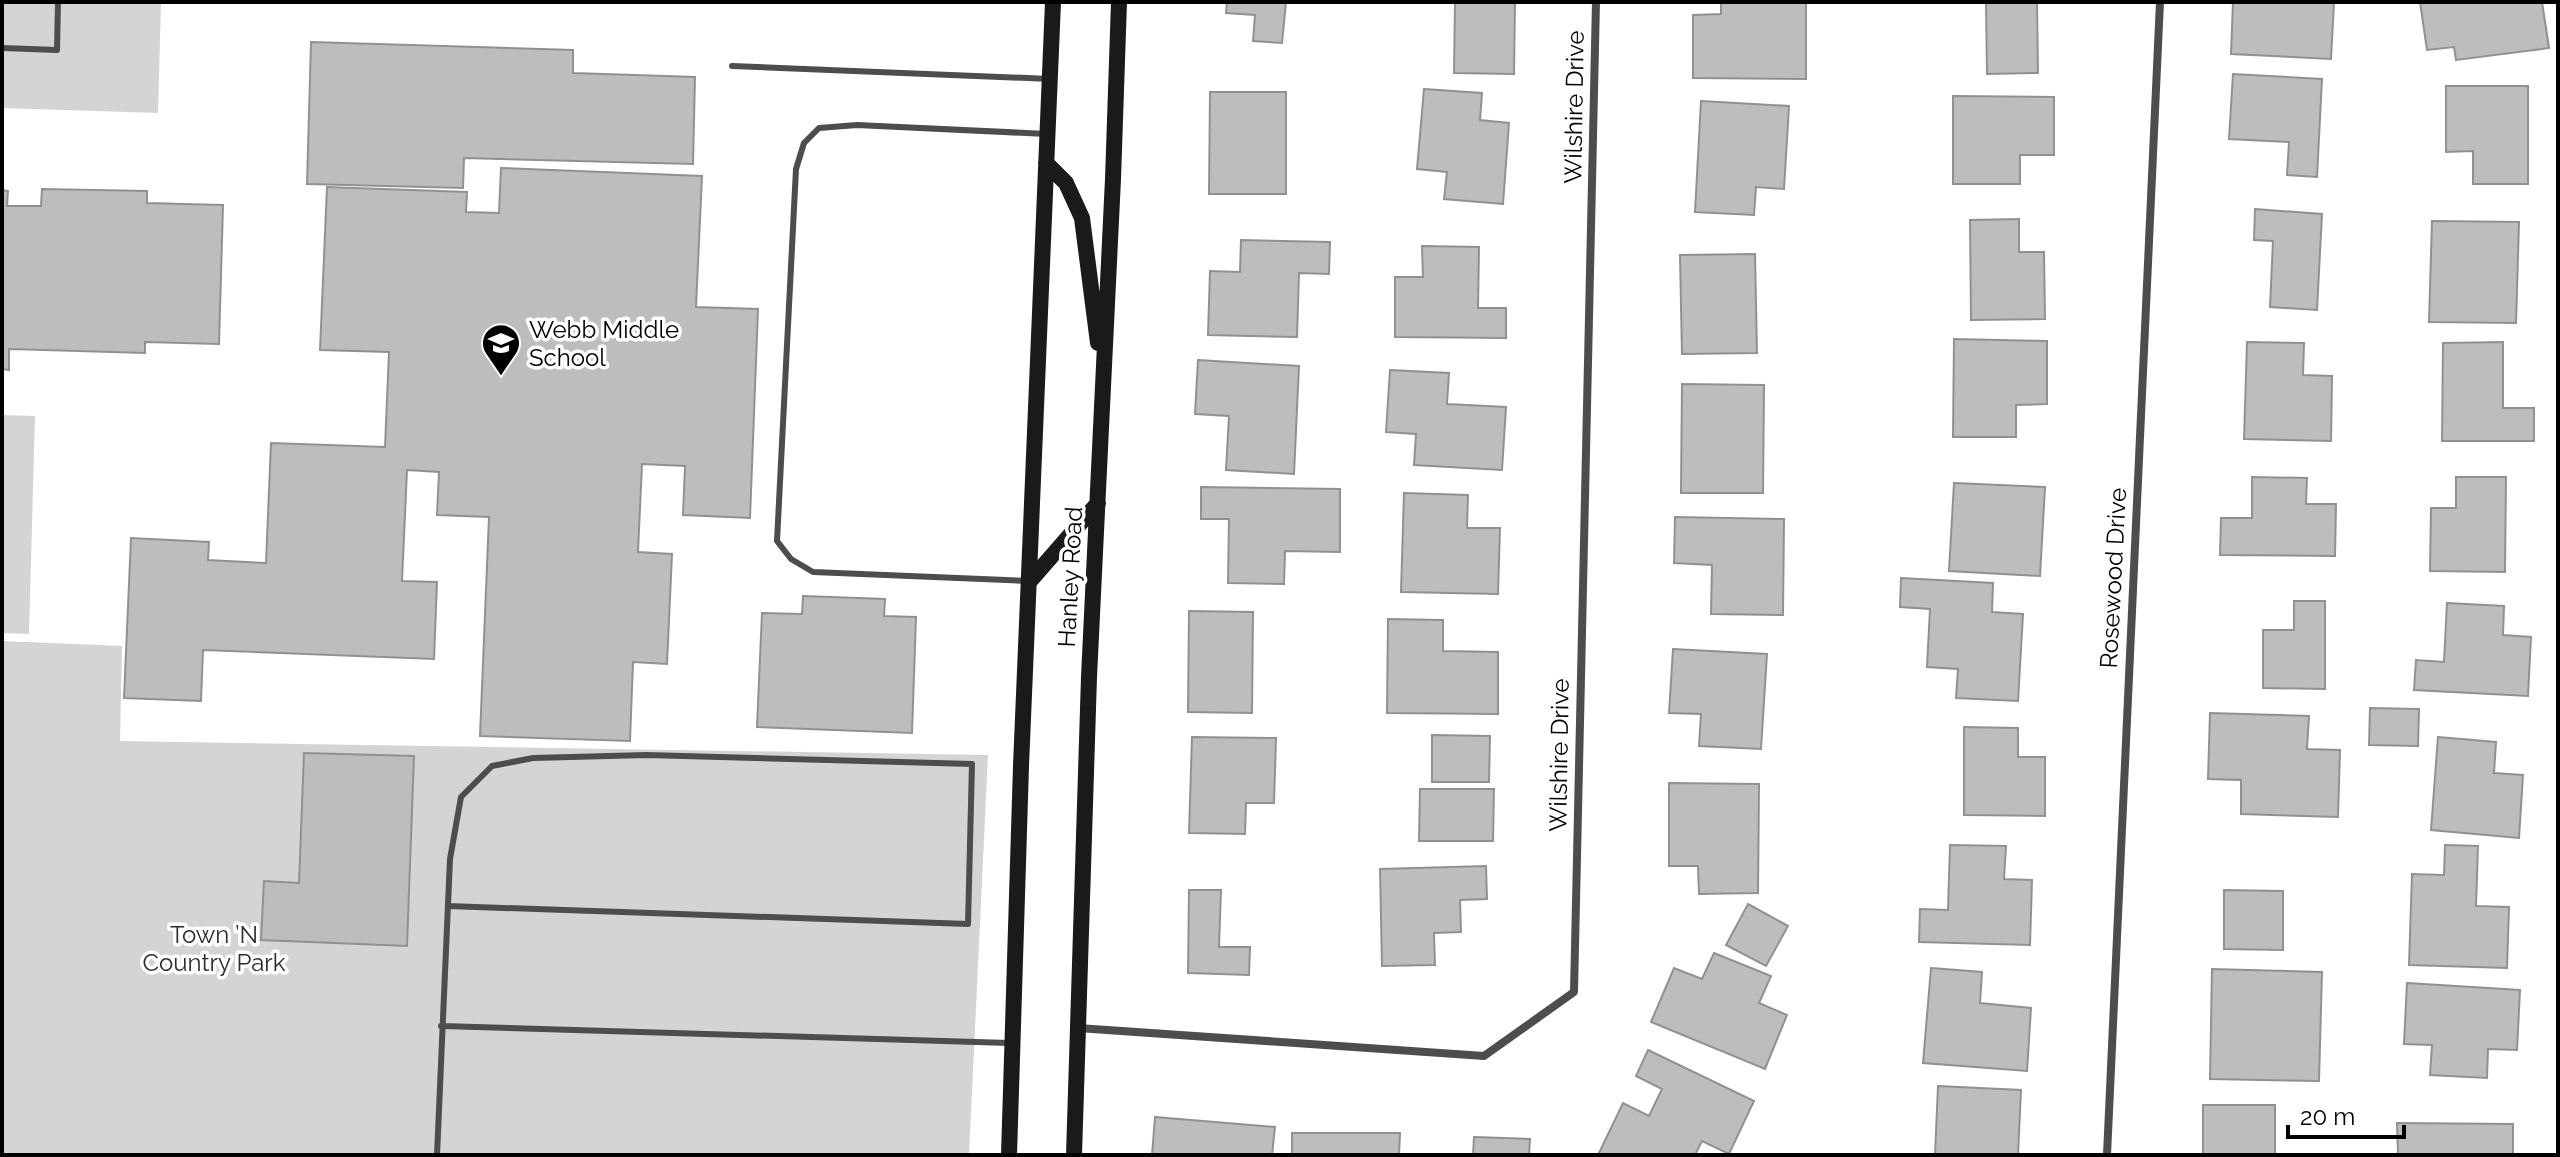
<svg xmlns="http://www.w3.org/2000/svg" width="2560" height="1157" viewBox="0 0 2560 1157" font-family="Raleway,sans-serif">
<rect width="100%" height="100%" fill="#fff"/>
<path fill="#d4d4d4" d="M2,2H161L158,113L2,108Z
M2,415L35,416L29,634L2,633Z
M2,641L122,646L120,741L988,755L969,1155H2Z"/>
<path fill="#bdbdbd" stroke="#919191" stroke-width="2" d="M1227,2H1286L1282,43L1253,41L1255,15L1226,13Z
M1455,2H1515L1514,74L1454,73Z
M1721,2H1806V79L1693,78V15L1721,14Z
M1986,2H2037L2038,73L1987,74Z
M2233,2H2334L2331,59L2231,54Z
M2420,2H2542L2549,48L2456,60L2454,47L2427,50Z
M311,42L573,50V73L695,77L693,164L464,158L463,188L307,184Z
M2233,74L2322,79L2317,177L2287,175L2289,142L2229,139Z
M2446,86H2528V184H2473V151L2446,152Z
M1424,89L1482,93L1480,120L1509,123L1503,204L1444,199L1447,172L1417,169Z
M1210,92H1286V194H1209Z
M1953,96L2054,97V155H2020V184H1953Z
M1701,101L1789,106L1784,189L1756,187L1754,215L1695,212Z
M501,168L702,176L696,307L758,309L750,518L683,515L685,466L642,464L638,552L672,554L667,664L633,662L630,741L480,736L489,517L437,515L439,472L407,470L402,581L437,582L434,659L203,650L201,701L124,698L131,538L209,542L208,560L266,563L271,443L385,447L389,352L320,350L327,187L467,192L466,212L499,213Z
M42,189L147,191V203L223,205L219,344L145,342V353L9,349V370L2,369V190L8,191L7,206H41Z
M2255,209L2322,214L2317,310L2270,307L2273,241L2254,240Z
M2019,219V252H2044L2045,319L1971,320L1970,220Z
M2432,221L2519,222L2516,323L2429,322Z
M1241,240L1330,242L1329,274L1299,273L1297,337L1208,335L1210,271L1240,272Z
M1422,246L1479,247L1478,308H1506V338L1395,337V277H1423Z
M1755,254L1757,353L1682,354L1680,255Z
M1954,339L2047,341V404L2016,405V437H1953Z
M2247,342L2304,343L2303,375L2332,376L2331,441L2244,439Z
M2503,342V408H2534V441H2442L2443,343Z
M1198,360L1299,366L1294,474L1226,470L1229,416L1195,414Z
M1390,370L1449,373L1447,404L1506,407L1502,470L1414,465L1416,434L1386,432Z
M1682,384L1764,385L1763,493H1681Z
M2252,477L2307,478L2306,504H2336L2335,556L2220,555L2221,518H2252Z
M2456,477H2506L2505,572L2430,571L2431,508H2456Z
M1954,483L2045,487L2040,576L1949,571Z
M1201,487L1340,489V552L1285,551L1284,584L1228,583L1229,519H1201Z
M1404,493L1468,495L1467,528H1500L1498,594L1401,592Z
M1675,517L1784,519L1783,615L1711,614L1712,565L1674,563Z
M1901,578L1993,583L1992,612L2023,614L2018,701L1956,698L1958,669L1927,667L1930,609L1900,607Z
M803,596L885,599L884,616L916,617L912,733L757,727L762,613L802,614Z
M2294,601H2325V689L2263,688V630H2294Z
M2447,603L2504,606L2503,635L2531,637L2528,696L2414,690L2416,660L2444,662Z
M1189,611L1253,612L1252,713L1188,712Z
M1388,619L1443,620V651L1498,652V714L1387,713Z
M1673,649L1767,654L1761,749L1699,746L1701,714L1669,713Z
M2370,708L2419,709L2418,746L2369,745Z
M2210,713L2309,716L2307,749L2340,750L2338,817L2241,814V780L2208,779Z
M1964,727L2018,728V757H2045V816L1964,815Z
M1432,735L1490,736L1489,782H1432Z
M1192,737L1276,738L1274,803H1246L1245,834L1189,833Z
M2438,737L2496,742L2494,773L2523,775L2519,838L2431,830Z
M304,753L414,756L407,946L261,940L264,881L299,883Z
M1669,783L1759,784L1758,893L1699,894L1698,866H1669Z
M1420,789H1494L1493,841H1419Z
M1950,845L2006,846L2004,879L2032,880L2030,945L1919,942L1920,909L1948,910Z
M2445,845L2478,846L2476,906L2509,907L2507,968L2409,965L2412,874L2444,875Z
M1486,866L1487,899L1460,900L1461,932L1434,933L1435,965L1382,966L1380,869Z
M1189,890H1221L1219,947H1250L1249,975L1188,973Z
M2224,890L2283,891V950L2224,949Z
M1748,904L1788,926L1766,966L1726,945Z
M1714,953L1771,976L1759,1003L1787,1015L1765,1069L1651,1022L1674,968L1702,979Z
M1931,968L1982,972L1980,1003L2031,1008L2027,1071L1923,1063Z
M2212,969L2322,972L2319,1081L2210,1079Z
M2407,983L2520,990L2517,1050L2488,1049L2487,1078L2430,1075L2432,1045L2404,1044Z
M1648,1050L1754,1101L1729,1154L1702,1141L1695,1155H1598L1623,1103L1649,1116L1662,1089L1636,1076Z
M1938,1086L2021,1090L2018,1155H1935Z
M2203,1105H2275V1155H2203Z
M1155,1117L1275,1127L1272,1155H1152Z
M2397,1123L2513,1124V1155H2398Z
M1292,1133H1400L1399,1155H1292Z
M1474,1137L1530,1139L1529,1155H1473Z"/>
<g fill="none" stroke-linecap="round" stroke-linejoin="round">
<path stroke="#4d4d4d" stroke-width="6" d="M2,48L57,50L58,2
M732,66L1050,79
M1028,581L813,572L791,559L777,541L796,169L804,143L819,128L857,125L1047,134
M441,1026L1009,1043
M437,1155L450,859L461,797L492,766L533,758L647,755L972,764L968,924L448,906"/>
<path stroke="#4d4d4d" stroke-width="8" d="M1078,1028L1484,1056L1574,992L1596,2
M2107,1155L2160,2"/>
<path stroke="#1a1a1a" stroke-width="16" d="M1046,163L1066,183L1082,218L1098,343
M1030,581L1098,503
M1009,1155L1021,766L1053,2
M1074,1155L1089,677L1113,179L1119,2"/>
</g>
<defs>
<symbol id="school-pin" viewBox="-11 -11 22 30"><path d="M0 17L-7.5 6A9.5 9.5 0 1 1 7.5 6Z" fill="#000" stroke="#fff"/><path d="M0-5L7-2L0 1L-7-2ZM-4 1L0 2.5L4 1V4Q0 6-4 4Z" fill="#fff"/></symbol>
</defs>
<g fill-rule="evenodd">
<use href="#school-pin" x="479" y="321" width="44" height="60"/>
</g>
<g text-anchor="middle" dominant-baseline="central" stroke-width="7" stroke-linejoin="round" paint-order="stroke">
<g font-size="24" fill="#000" stroke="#fff">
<text transform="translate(1574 107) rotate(-89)">Wilshire Drive</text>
<text transform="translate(1070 577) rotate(-87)">Hanley Road</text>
<text transform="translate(2113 578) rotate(-87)">Rosewood Drive</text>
<text transform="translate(1559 755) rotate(-89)">Wilshire Drive</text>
</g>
<g font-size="24" fill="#000" stroke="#fff" text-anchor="start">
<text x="529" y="329">Webb Middle<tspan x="529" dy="28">School</tspan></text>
</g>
<g font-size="24" fill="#2b2b2b" stroke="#fff">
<text x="214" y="934">Town ’N<tspan x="214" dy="28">Country Park</tspan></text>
</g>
</g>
<rect width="2560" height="1157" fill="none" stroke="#000000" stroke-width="8"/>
<path d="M2288 1125v12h116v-12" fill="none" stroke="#000000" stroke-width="4"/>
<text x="2300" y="1125" font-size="24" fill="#000000" stroke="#ffffff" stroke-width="6" paint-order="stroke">20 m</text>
</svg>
